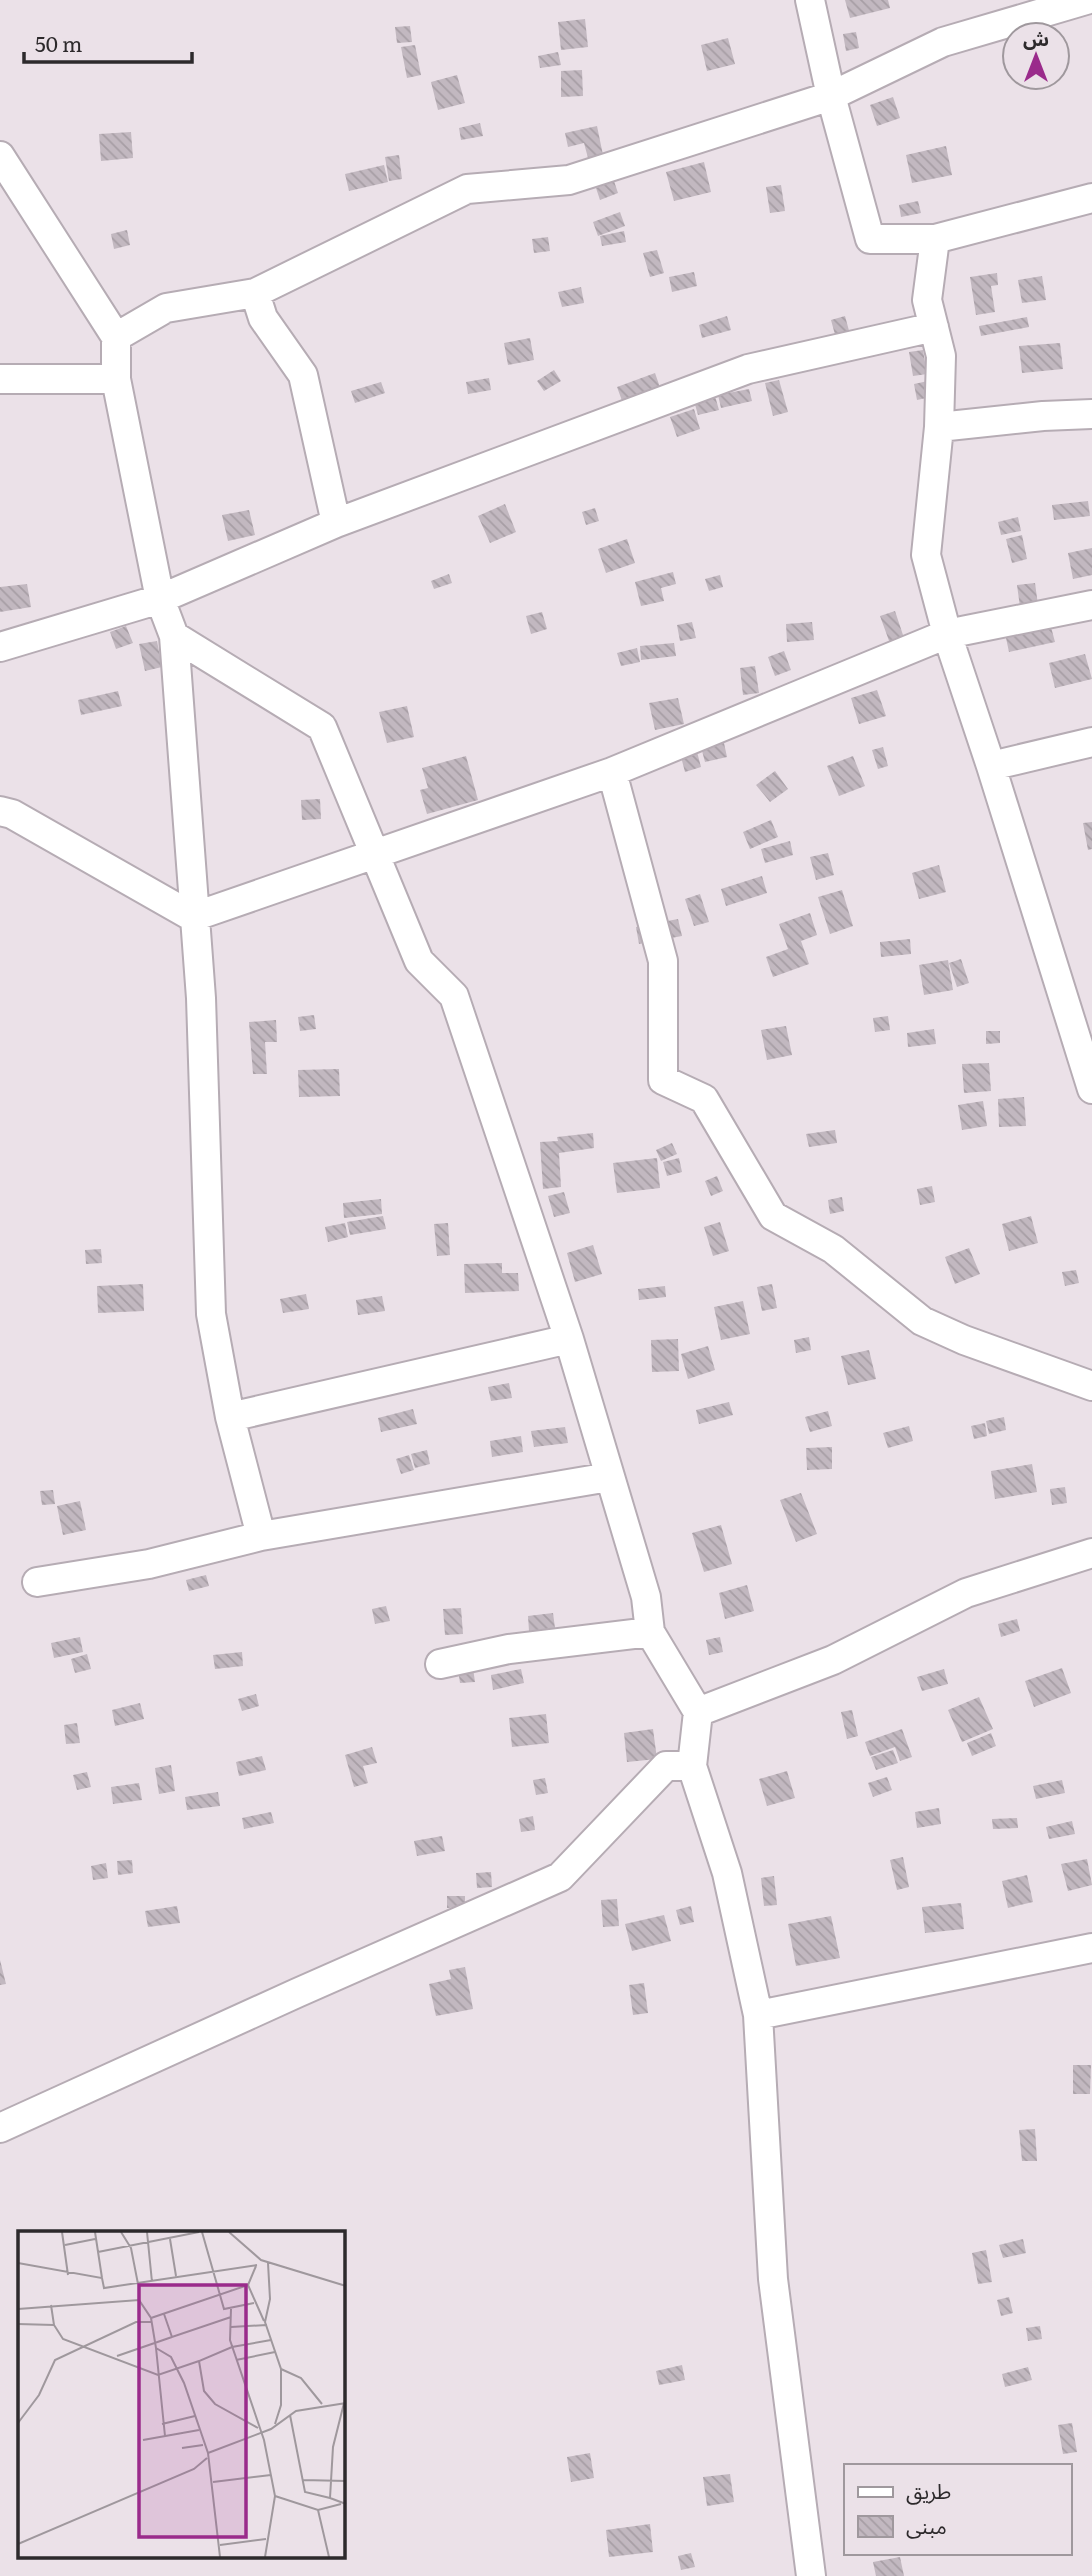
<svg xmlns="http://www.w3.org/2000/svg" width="1092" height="2576" viewBox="0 0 1092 2576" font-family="Literata,'Noto Sans Arabic',serif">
<defs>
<pattern id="building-back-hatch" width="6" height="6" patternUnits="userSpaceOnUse" patternTransform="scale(1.75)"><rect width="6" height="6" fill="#c2b8c0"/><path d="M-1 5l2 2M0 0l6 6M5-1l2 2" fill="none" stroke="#a79ea5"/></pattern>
</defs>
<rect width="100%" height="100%" fill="#ebe1e8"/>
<path fill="url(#building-back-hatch)" d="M845,0H888L890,8L850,18Z
M585,19L588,47L561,50L558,22Z
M410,26L412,42L397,43L395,27Z
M856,32L859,48L846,51L843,34Z
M728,38L735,64L707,71L701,45Z
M415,45L421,75L407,78L401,47Z
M558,52L561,65L540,68L538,56Z
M582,70L583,96L561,97V71Z
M457,75L465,103L438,110L431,82Z
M893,97L900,118L877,126L870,105Z
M480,123L483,136L461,140L459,128Z
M597,126L603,155L588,158L584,143L568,147L565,133Z
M131,132L133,158L101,161L99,134Z
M946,146L952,175L912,183L906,155Z
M399,155L402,179L389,181L385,157Z
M704,162L711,192L674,201L666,172Z
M384,165L388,182L349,191L345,174Z
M614,181L618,193L600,200L596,188Z
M781,185L785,211L770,213L766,187Z
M918,201L921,213L901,217L899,205Z
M620,212L625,226L598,236L593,222Z
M127,230L130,245L114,249L111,234Z
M624,231L626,242L602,246L600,236Z
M548,237L550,251L534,253L532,239Z
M657,250L664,273L650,277L643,253Z
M694,272L697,286L672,292L669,277Z
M997,273L998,285L991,286L995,312L976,315L970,277Z
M1042,276L1046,300L1022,303L1018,280Z
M581,287L584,303L562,307L558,292Z
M727,316L731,330L702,338L699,325Z
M845,316L851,338L837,342L831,320Z
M1027,317L1029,327L981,336L979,326Z
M530,338L534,360L508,365L504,343Z
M1060,343L1063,369L1022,373L1019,346Z
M923,350L927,374L913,376L909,352Z
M554,370L561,381L544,391L537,381Z
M655,373L663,396L625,409L617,387Z
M489,378L491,390L468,394L466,382Z
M779,380L788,412L773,416L765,383Z
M928,381L931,397L917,400L914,384Z
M381,382L385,393L355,403L351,391Z
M749,389L752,401L721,408L718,395Z
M715,396L719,410L698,415L694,401Z
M694,409L700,429L677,437L670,417Z
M1088,501L1090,516L1054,520L1052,505Z
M505,504L516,532L490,543L478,516Z
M595,508L599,521L586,525L582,512Z
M249,510L255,535L228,541L222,515Z
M1018,517L1021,531L1001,535L998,522Z
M1022,535L1027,559L1012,563L1006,539Z
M627,539L635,563L606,573L598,549Z
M1092,548V575L1073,579L1068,553Z
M673,572L676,584L661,588L664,601L641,606L635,582Z
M449,574L452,583L434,589L431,581Z
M720,575L723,587L709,591L705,579Z
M1035,583L1038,605L1020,607L1017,585Z
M27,584L31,607L0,612V587Z
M895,611L906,644L892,649L880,616Z
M542,612L547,629L531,634L526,616Z
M692,622L696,638L680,641L677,625Z
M812,622L814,640L787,642L786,624Z
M126,626L133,643L116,649L110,632Z
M1051,627L1055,642L1009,652L1006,638Z
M157,641L162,667L145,671L139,644Z
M674,643L676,656L641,660L640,646Z
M637,648L640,662L621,666L617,653Z
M784,651L791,670L775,676L768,657Z
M1085,654L1092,679L1055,688L1049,663Z
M755,666L759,693L743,695L740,668Z
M877,690L886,716L859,724L851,698Z
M118,691L122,706L81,715L78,700Z
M678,698L684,724L655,730L649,703Z
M407,706L414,737L387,743L379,712Z
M724,743L727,757L705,762L701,747Z
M883,747L888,766L878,769L872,750Z
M696,748L701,767L685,772L680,753Z
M466,756L478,800L427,814L420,790L428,788L422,768Z
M853,756L865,786L839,796L827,766Z
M775,771L788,789L770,802L756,785Z
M320,799L321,819L302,820L301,800Z
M771,820L778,837L750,849L743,832Z
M1092,822V849L1088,850L1083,823Z
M790,841L793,855L765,863L761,849Z
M828,853L834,875L816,880L810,857Z
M939,865L946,892L919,899L912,873Z
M762,876L767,893L726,906L721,889Z
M842,890L853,926L830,934L818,897Z
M700,894L709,922L694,926L685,899Z
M810,913L817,935L801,941L809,964L773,977L766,957L788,949L779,924Z
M678,919L682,936L639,944L636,927Z
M910,939L911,954L881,957L880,942Z
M961,959L969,983L957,987L949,963Z
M948,960L953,990L924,995L919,965Z
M314,1015L316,1029L300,1031L298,1017Z
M888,1016L890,1030L875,1032L873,1018Z
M276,1020L277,1042H265L267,1074H253L249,1022Z
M786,1026L792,1055L767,1060L761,1030Z
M934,1029L936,1044L908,1047L907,1033Z
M986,1031H1000V1043L986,1044Z
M989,1063L991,1091L964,1093L962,1064Z
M339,1069L340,1096L299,1097L298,1070Z
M1024,1097L1026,1126L999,1127L998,1099Z
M983,1101L987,1126L962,1130L958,1105Z
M835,1130L837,1143L809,1147L806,1134Z
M593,1133L594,1148L559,1153L561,1187L543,1189L540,1142L558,1141L557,1137Z
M672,1143L677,1154L661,1161L656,1150Z
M657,1158L660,1188L617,1193L613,1163Z
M679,1158L682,1172L667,1176L663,1162Z
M717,1176L723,1191L711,1196L705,1181Z
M932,1186L935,1202L920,1205L917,1189Z
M564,1192L570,1213L554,1217L548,1196Z
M842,1197L844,1211L830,1214L828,1200Z
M381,1199L382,1214L344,1218L343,1203Z
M383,1216L386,1229L350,1235L347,1222Z
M1031,1216L1038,1243L1009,1251L1002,1224Z
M720,1222L729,1251L713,1256L704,1227Z
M345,1223L348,1237L328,1242L325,1227Z
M448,1223L450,1255L437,1256L434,1224Z
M593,1245L602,1274L575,1282L567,1253Z
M969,1248L980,1274L955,1284L945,1257Z
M101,1249L102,1263L86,1264L85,1250Z
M502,1263V1273H518L519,1291L465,1293L464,1264Z
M1076,1270L1079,1283L1065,1286L1062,1272Z
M143,1284L144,1311L98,1313L97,1286Z
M772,1284L777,1308L762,1311L757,1287Z
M665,1286L666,1297L639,1300L638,1289Z
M306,1294L309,1309L283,1313L280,1299Z
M382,1296L385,1311L358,1315L356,1300Z
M743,1301L750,1334L721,1340L714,1307Z
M809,1337L811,1350L796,1353L794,1340Z
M678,1339L679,1371L652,1372L651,1340Z
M708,1346L715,1370L688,1379L681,1354Z
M869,1350L876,1379L848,1385L841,1356Z
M509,1383L512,1398L491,1401L488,1387Z
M729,1402L733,1415L699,1424L696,1410Z
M413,1409L417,1424L381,1432L378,1418Z
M828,1411L832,1426L810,1432L805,1417Z
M1004,1417L1006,1430L989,1434L986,1421Z
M985,1423L987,1436L974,1439L971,1426Z
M909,1426L913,1441L888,1448L883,1433Z
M565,1427L568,1443L534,1447L531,1431Z
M521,1436L523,1452L492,1457L490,1441Z
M832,1447V1469L807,1470L806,1448Z
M427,1450L430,1464L415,1468L411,1454Z
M409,1455L414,1470L401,1474L396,1459Z
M1032,1464L1037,1492L995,1499L991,1471Z
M1065,1487L1067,1503L1052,1505L1050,1489Z
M53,1490L55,1504L42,1505L40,1491Z
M801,1493L817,1534L796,1542L780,1500Z
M80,1501L86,1530L63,1535L57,1506Z
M721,1525L732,1564L704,1572L692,1533Z
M206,1575L209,1586L189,1591L186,1580Z
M747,1585L754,1611L725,1619L719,1593Z
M386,1606L390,1621L375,1624L372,1609Z
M461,1608L463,1634L445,1635L443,1609Z
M553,1613L555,1628L529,1631L528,1616Z
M1017,1619L1020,1631L1001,1637L998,1624Z
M80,1637L83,1652L54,1658L51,1643Z
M720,1637L723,1652L709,1655L706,1640Z
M242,1652L243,1666L215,1669L213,1655Z
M87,1654L91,1669L75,1673L71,1659Z
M473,1668L475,1682L460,1683L458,1669Z
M1062,1668L1071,1693L1034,1707L1025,1681Z
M521,1669L524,1683L493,1690L491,1675Z
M944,1669L948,1684L922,1691L917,1677Z
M256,1694L259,1706L242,1711L238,1699Z
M979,1697L993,1729L962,1742L948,1710Z
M140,1703L144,1719L115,1726L112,1710Z
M852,1710L858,1736L847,1739L841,1712Z
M546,1714L549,1743L512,1747L509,1718Z
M77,1723L80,1743L66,1744L64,1725Z
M653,1729L657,1759L627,1762L624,1733Z
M902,1729L912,1757L900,1761L895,1747L870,1756L865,1742Z
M991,1733L996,1746L972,1756L967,1743Z
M372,1747L377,1763L363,1766L368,1783L354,1787L345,1755Z
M893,1750L898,1763L876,1770L871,1757Z
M262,1756L266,1770L239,1776L236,1762Z
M171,1765L175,1791L159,1794L155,1768Z
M787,1771L795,1798L767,1806L759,1779Z
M87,1772L91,1787L77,1790L73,1775Z
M887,1777L892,1790L873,1797L868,1783Z
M545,1778L548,1793L536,1795L533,1780Z
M1062,1780L1065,1793L1036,1799L1033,1786Z
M139,1783L142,1800L113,1804L111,1787Z
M218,1792L220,1806L187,1810L185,1797Z
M939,1808L941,1824L917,1828L915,1812Z
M271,1812L274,1823L244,1829L242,1818Z
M533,1816L535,1830L521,1832L519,1819Z
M1017,1818L1018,1828L993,1829L992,1819Z
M1072,1821L1075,1834L1049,1839L1046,1827Z
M442,1836L445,1851L417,1856L414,1841Z
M903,1857L909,1887L897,1890L890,1860Z
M1087,1859L1092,1885L1068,1891L1061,1864Z
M132,1860L133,1873L118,1875L117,1861Z
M106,1863L108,1878L93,1880L91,1866Z
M491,1872L492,1887L477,1888L476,1873Z
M1027,1875L1033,1902L1008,1908L1002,1881Z
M774,1876L777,1905L764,1906L761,1878Z
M447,1896H465V1907L447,1908Z
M617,1899L619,1926L603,1927L601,1900Z
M961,1903L964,1929L925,1933L922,1907Z
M177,1906L180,1923L148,1927L145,1911Z
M691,1906L694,1922L680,1925L676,1910Z
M664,1915L671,1941L632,1951L625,1924Z
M831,1916L840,1958L796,1966L788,1924Z
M0,1960L6,1984L0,1985Z
M465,1967L473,2009L436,2016L429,1984L451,1979L449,1970Z
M644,1983L648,2013L633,2015L629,1985Z
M1073,2065H1091L1090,2094H1073Z
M1035,2129L1037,2161H1022L1019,2130Z
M1023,2239L1026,2253L1003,2258L999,2245Z
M986,2250L992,2282L978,2284L972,2253Z
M1009,2297L1013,2313L1001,2316L997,2300Z
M1040,2326L1042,2339L1028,2341L1026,2328Z
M682,2365L685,2380L659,2385L656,2371Z
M1028,2367L1032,2380L1005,2387L1002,2374Z
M1072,2423L1077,2452L1063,2454L1058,2425Z
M590,2453L594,2478L571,2482L567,2457Z
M730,2474L734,2502L707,2506L703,2477Z
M650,2524L653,2552L609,2557L606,2530Z
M691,2553L695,2567L681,2570L678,2556Z
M900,2557L904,2576H876L873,2562Z"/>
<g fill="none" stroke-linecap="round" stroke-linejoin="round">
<defs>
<path id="minor" d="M810,0L831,96L870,239H935L1092,198
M0,156L116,337V379L160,599L174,636L201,998L211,1314L230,1417L261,1536
M935,239L927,300L941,356L939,427L926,555L947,634L991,766L1092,1089
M255,293L263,318L303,375L336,523L748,369L934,327
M116,337L166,308L255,293L467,189L569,180L831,96L943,42L1086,0
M0,379H116
M939,427L1043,416L1092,414
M1092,605L947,634L612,772L663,961V1080L704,1099L773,1216L833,1249L922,1321L964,1340L1092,1386
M174,636L322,727L419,961L454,996L569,1339L646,1597L650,1632L698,1712L692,1766L727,1873L758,2015L773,2279L811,2576
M0,647L160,599L336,523
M991,766L1092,742
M0,811L12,814L193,917L612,772
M230,1417L569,1339
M37,1582L149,1564L261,1536L609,1477
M440,1664L509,1649L650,1632
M698,1712L833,1660L966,1593L1092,1553
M758,2015L1092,1948
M0,2128L297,1993L560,1877L666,1766H692"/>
</defs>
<use href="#minor" stroke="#b6acb4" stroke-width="32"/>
<use href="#minor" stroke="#fff" stroke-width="28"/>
</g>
<g transform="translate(18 2231)">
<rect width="327" height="327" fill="#ebe1e8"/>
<path fill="none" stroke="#9f989d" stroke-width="2" d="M44,1L50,44M77,1L84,47M103,1L113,17L120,53M129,1L134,51M184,1L206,78L236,72M211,1L243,29L328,55M152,8L158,45M47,14L77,8M80,21L181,1M0,32L84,47L86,57L239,34M250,32L252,68L247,91L263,138V174L257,193M238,35L230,54L246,90M33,74L36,94L45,108L140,144L181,130M0,78L121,69L133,87L138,117L147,205M213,78L212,109L246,209L257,265L247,326M146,83L154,106L213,86M133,87L230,54M0,93L36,94M213,96L249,94M138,117L153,126L166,152L190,222L202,326M99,125L154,106M218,129L257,121M263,138L283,147L304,173M326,172L315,216L312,267L328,273M272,184L287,261L312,267M0,192L21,164L37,129L118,91H133M144,193L177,185M240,197L197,173L186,160L181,130L214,116L253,109M125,209L181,199M164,217L185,214M190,222L253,198L278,180L328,172M285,249L328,250M195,251L253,244M257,265L300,279L323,273M300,279L311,326M0,313L176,238L189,227M202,314L248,308"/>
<path fill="#9a2b8b" fill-opacity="0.15" stroke="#9a2b8b" stroke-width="3.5" d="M121,54H228V306H121Z"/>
<rect width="327" height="327" fill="none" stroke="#2d2a2c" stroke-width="3.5"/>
</g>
<rect x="844" y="2464" width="228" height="91" fill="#ebe1e8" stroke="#9f989d" stroke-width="2"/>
<rect x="858" y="2487" width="35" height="10" fill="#ffffff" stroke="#9f989d" stroke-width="2"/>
<text x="906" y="2499" font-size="21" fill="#2d2a2c">طريق</text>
<rect x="858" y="2516" width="35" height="21" fill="url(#building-back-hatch)" stroke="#9f989d" stroke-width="2"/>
<text x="906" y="2534" font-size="21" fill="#2d2a2c">مبنى</text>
<g transform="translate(1036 56)"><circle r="33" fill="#ebe1e8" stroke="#9f989d" stroke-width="2"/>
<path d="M0-5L12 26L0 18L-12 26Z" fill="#9a2b8b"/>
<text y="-10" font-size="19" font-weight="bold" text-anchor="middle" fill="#2d2a2c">ش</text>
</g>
<path d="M24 52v10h168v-10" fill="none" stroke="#2d2a2c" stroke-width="3.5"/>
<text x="35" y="52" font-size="21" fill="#2d2a2c" stroke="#ebe1e8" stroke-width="5" paint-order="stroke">50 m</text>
</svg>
